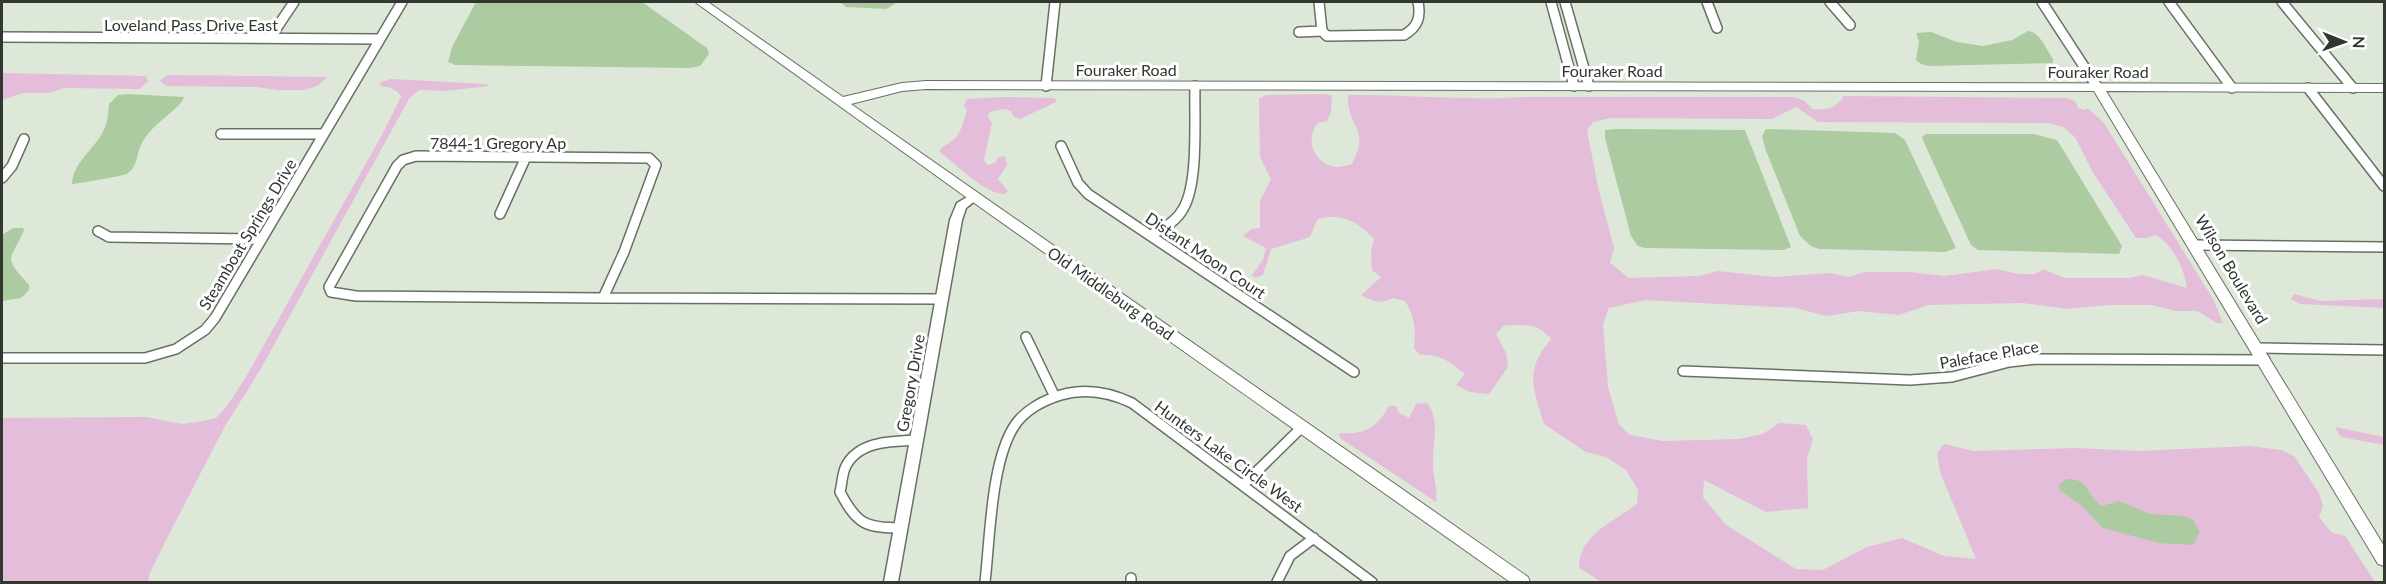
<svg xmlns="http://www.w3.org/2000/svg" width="2386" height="584" viewBox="0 0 2386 584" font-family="Lato,sans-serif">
<rect width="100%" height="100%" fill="#dde8d8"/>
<path fill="#e3bdd9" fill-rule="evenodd" d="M2,73L146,76L148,81L140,89L64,88L48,93H23L2,100Z
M167,75L328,77L317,86L304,90H278L256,87L166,86L160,81Z
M391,79L487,84L489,86L444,91L420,90L410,97L260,370L225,426L164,544L149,575L148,582H2V418L146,417L182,424L203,421L216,418L227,406L246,377L383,133L401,97C397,89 389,87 380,86L381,82Z
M1326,94L1332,96L1331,112L1327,121L1318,123C1304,139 1314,165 1337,167C1341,167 1347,165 1352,164C1371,126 1347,130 1348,95C1407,94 1466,101 1524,97H1795L1805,101L1812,109C1828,110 1835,109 1844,96L2067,98L2075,101L2078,108L2084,110L2088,108L2104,123L2213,299L2223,323H2217L2197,311H2176L2151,305H2109L2068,309L2022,303L1928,305L1899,315L1859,311L1826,316L1796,308L1645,300L1609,308L1603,324L1608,387L1619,425L1630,435L1663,441L1739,439L1763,434L1779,423L1806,425L1813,439L1807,459L1808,508L1766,512L1704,480L1703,497L1726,525L1796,569L1823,570L1867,547L1902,538L1944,556L1976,559L1940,472L1937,453L1944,444L1974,451L2076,448L2138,451L2250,446L2281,450L2294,456L2319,493L2323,506L2319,517L2331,532L2345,536L2375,582H1602L1579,568C1579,534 1614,522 1637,504L1638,490L1626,470L1606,457L1586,452L1544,424C1533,387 1524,371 1551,339C1539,323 1521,324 1503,326L1496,334L1506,353L1508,367L1489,394L1470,392L1456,385L1465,374C1451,363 1439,353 1420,355L1414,348C1416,329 1415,317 1405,301L1393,298C1381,305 1372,301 1361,295L1381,277L1372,270L1371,252L1374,239C1358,222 1340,211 1317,220L1310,237L1271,249L1263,275L1254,278L1252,275L1263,260L1266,248L1243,236L1251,229L1260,228V201L1271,179L1260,157L1259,99L1266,95ZM1796,107L1818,122L2049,123L2063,127L2075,137L2092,171L2136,238H2147L2156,235C2173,245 2184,268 2187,288L2143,275L2130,278H2064L2043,269L2035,274H2018L1997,269L1945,276L1910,272H1865L1849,277L1830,273L1776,277L1717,271L1700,276L1629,278L1610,263L1614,248L1598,187L1587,130L1593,122L1611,118L1772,119Z
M1006,97L1053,98H1055L1056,102L1020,119L1013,116L1011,111L1003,109L989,112L988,117L992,123L984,160L987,165L995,163L999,157L1005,156L1007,165L998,179L1008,191L1005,194C984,194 956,164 939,151C943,145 950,144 955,138C962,131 964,119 967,110L964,106L967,99Z
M2294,294L2321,301L2384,299V308L2300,304L2291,299Z
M1427,403C1441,421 1432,443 1433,464C1433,477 1438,490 1436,502L1340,438L1339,433C1364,435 1377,428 1389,406H1396L1399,413L1409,418L1416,404Z
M2335,427L2384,437V445L2341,437Z"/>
<path fill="#accba0" d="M476,2H642L707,48L709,54L700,66L690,68L455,65L448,62L452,47Z
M840,2H894L895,4L886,9L846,7Z
M2028,31C2040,32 2046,49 2053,59V63L1929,66L1921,64L1916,60L1919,42L1916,33L1931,32L1957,42L1983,46L2012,40Z
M127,94L184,97C180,110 150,124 141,145C136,155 138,168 126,174C122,176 76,184 72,184C72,164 95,148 103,132C108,122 108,114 109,104L118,95Z
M1616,129L1745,130L1791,247L1783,250L1645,248L1638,246L1631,236L1605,138V130Z
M1766,129L1895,133L1905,140L1956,248L1945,252L1819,249L1811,246L1800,236L1765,148L1762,136Z
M1926,134H2034L2057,140L2122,246L2119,254L1978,250L1971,245L1926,147L1922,137Z
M13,228H23L24,231C8,263 4,257 29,285V290L21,298L2,301V235Z
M2067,479C2090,478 2087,497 2102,506L2119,501L2150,514L2184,516L2193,520L2200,532L2193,545L2159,543L2103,528L2082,506L2060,490L2059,485Z"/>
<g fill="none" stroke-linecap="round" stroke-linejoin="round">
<defs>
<path id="minor" d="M1319,2L1322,31
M1551,2L1574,86
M1565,2L1589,86
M1707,2L1717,28
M1830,2L1850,25
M2042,2L2098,88
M2169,2L2232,88
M2282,2L2353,88
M1322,31L1327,36L1404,35C1418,27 1421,17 1418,2
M1299,32L1322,31
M2,37L379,39
M270,38L294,2
M1046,86L1055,2
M2308,88L2384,186
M221,134H323
M1061,146L1078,183L1088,194L1354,372
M416,156L649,158L656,165L624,252L603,298L356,296L331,292L329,287L397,166L403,160Z
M2,178L12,166L24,139
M500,214L526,157
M98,231L109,237L262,239
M1151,235C1163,228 1176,222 1183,209C1199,183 1194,118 1195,86
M2197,245L2384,247
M603,298L941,299
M1026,337L1055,397
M2258,348L2384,350
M2,358H145L176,349L205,330L215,318L402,2
M1683,371L1910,380L1952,377L2009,362L2037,359L2265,360
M1243,485L1302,427
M901,528C865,528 857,524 840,492C842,484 842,476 845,468C857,441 891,441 917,440
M1131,578V582
M985,582C990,539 991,460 1015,425C1025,410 1044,400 1061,395C1085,388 1109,392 1132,403L1372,582
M1277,582L1290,556L1314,538"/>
<path id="tertiary" d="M974,193L980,197L966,208L962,220L898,582H884L950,220L957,203Z"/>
<path id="secondary" d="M695,2H708L843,97L902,83L926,81L2384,84V92L2106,91L2384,546V566L2378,564L2094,91L926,89L902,91L851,104L1528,577L1530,582H1510L970,200Z"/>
</defs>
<use href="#minor" stroke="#677163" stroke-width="12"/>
<use href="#tertiary" stroke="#677163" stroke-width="3"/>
<use href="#secondary" stroke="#677163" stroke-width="2"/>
<use href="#minor" stroke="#fff" stroke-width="9"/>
<use href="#tertiary" fill="#fff" fill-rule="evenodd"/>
<use href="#secondary" fill="#fff" fill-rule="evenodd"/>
</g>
<g text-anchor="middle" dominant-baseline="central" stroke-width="6" stroke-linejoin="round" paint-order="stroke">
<g font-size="16" fill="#323731" stroke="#fff">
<text x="191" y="24">Loveland Pass Drive East</text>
<text x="1126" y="69">Fouraker Road</text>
<text x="1612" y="70">Fouraker Road</text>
<text x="2098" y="71">Fouraker Road</text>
<text x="498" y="142">7844-1 Gregory Ap</text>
<text transform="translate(247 234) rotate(-59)">Steamboat Springs Drive</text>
<text transform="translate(1206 255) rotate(34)">Distant Moon Court</text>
<text transform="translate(2232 269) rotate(59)">Wilson Boulevard</text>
<text transform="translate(1111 293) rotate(35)">Old Middleburg Road</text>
<text transform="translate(1989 354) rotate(-10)">Paleface Place</text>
<text transform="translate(910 383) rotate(-80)">Gregory Drive</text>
<text transform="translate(1229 456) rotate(36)">Hunters Lake Circle West</text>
</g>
</g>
<rect width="2386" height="584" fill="none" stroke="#323731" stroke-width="6"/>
<g transform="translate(2344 42) rotate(91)" stroke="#ffffff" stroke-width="4.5" paint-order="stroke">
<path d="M0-4.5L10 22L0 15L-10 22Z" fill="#323731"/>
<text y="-9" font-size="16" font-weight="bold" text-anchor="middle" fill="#323731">N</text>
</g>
</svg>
